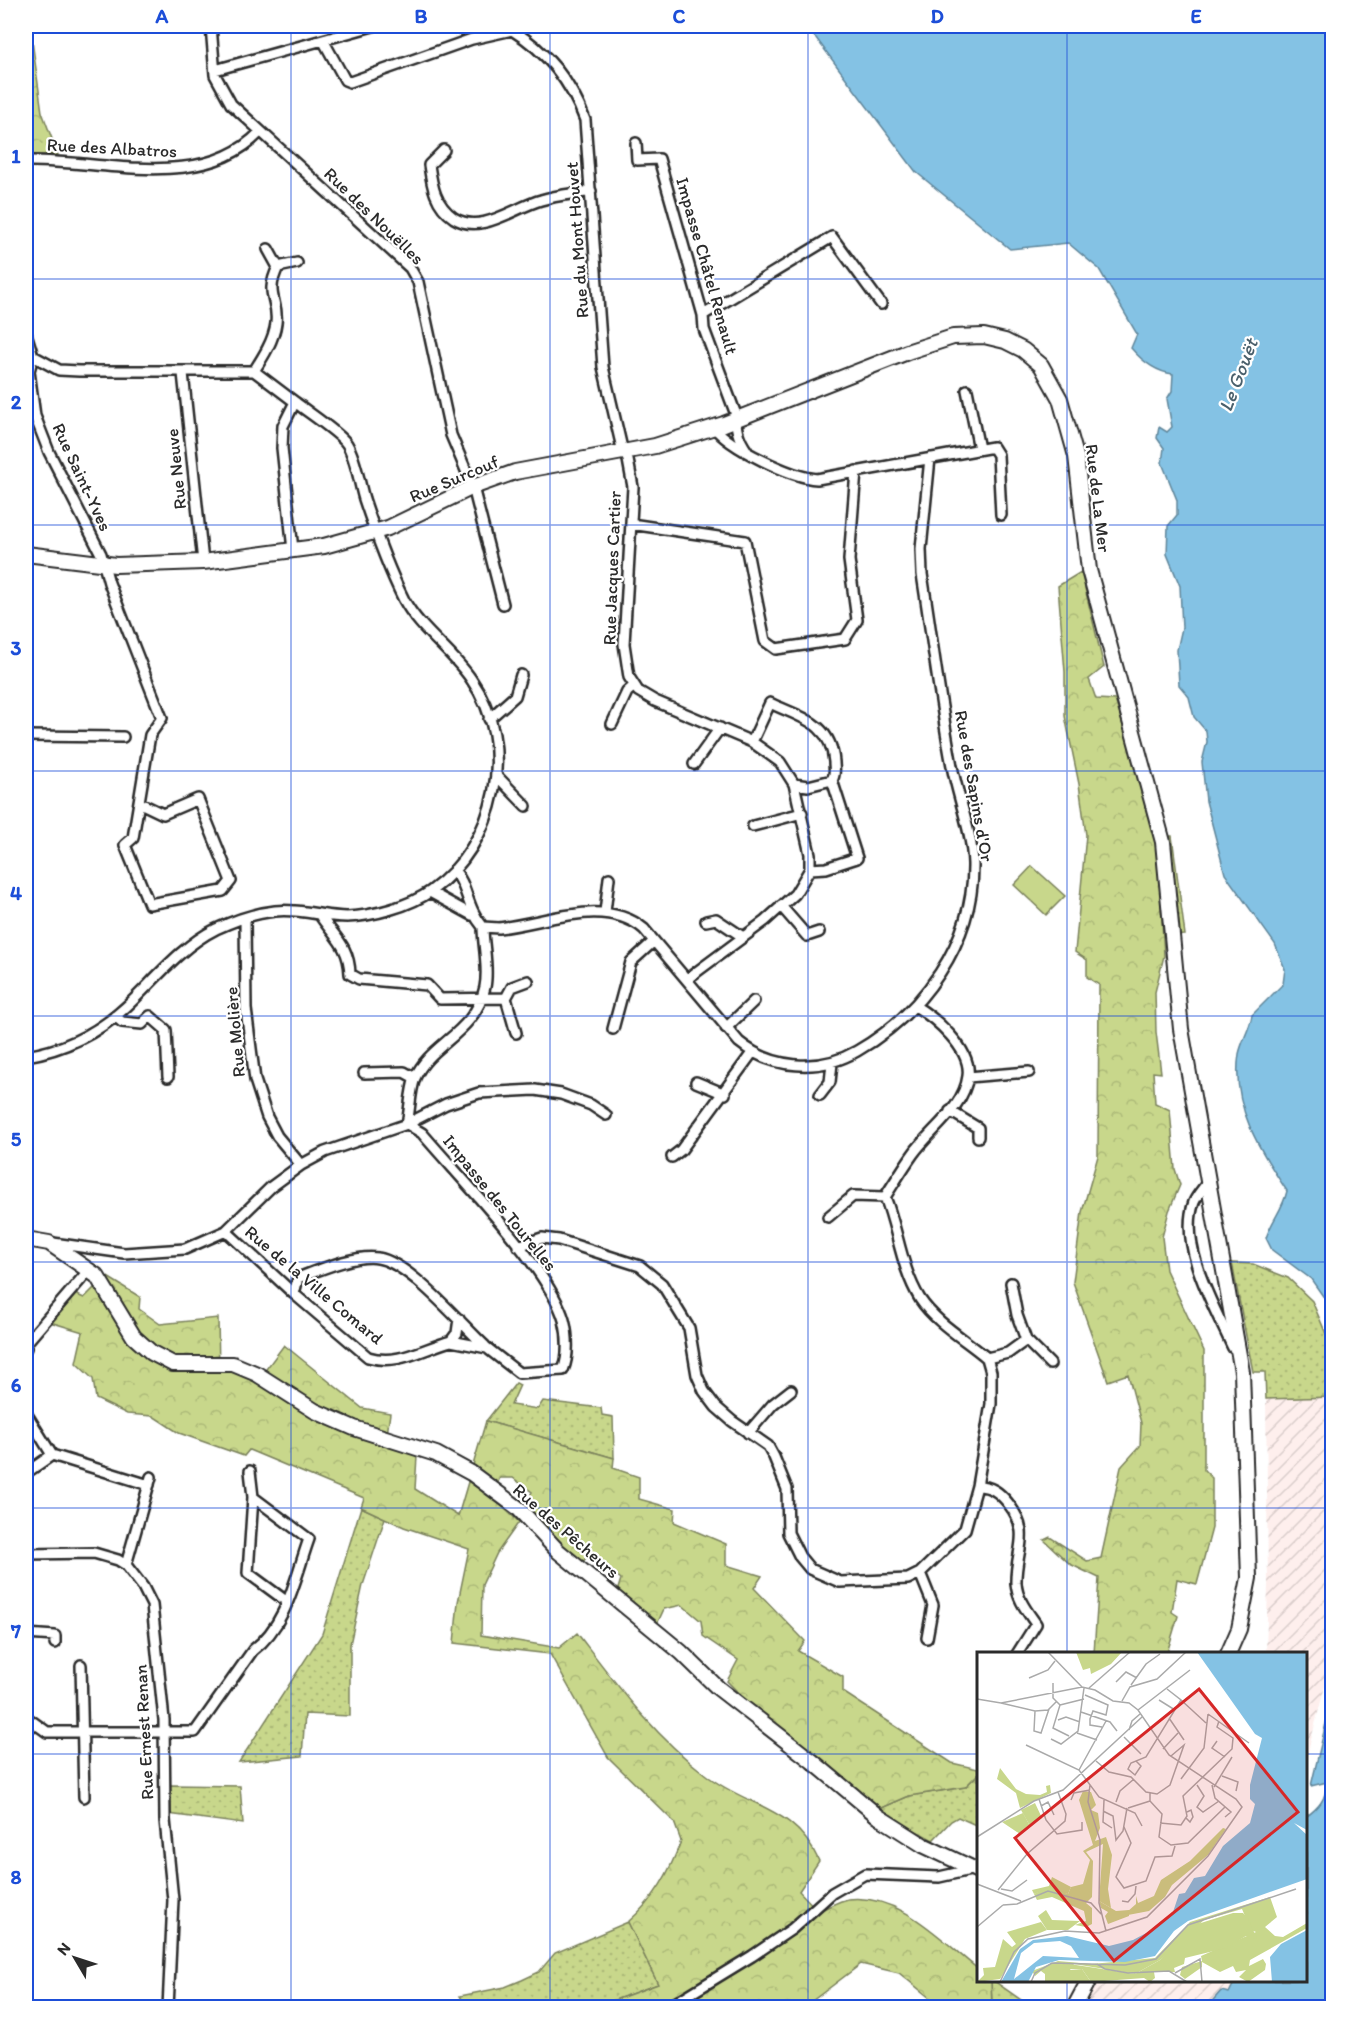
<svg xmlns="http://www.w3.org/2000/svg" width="1358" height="2033" viewBox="0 0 1358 2033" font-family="Itim,sans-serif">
<defs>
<pattern id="industrial-furrows" width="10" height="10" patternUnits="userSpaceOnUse" patternTransform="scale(1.5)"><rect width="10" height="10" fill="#feefed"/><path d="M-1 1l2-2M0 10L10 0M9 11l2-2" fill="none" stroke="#dacdcb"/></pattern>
<pattern id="grass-dots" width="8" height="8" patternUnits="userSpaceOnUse" patternTransform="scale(1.5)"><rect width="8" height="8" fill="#c8d78b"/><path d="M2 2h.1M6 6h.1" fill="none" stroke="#acb978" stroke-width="1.8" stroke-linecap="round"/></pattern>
<pattern id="forest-crowns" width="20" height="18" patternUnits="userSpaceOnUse" patternTransform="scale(1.5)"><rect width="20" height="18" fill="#c8d78b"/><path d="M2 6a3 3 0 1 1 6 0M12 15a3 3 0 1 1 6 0" fill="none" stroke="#acb978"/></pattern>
</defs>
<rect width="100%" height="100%" fill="#fff"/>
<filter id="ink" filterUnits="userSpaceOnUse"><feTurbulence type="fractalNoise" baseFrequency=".0167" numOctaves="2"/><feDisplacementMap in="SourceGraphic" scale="12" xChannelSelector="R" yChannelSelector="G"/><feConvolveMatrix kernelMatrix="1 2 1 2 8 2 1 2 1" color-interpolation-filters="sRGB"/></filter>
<g filter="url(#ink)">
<path fill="url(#industrial-furrows)" d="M1332,1397V1659L1306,1759V1654L1266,1653L1268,1585L1266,1399Z
M1098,1981H1235L1229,1994L1221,1991L1207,2007L1083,2008Z"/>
<path fill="url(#grass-dots)" stroke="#7a815b" stroke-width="1.5" d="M1157,836H1172L1185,935L1163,936Z
M1232,1263L1253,1264L1288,1278L1312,1301L1332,1348V1397L1266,1399L1265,1372H1253Z
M516,1383L520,1385L511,1405L538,1409L543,1401L601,1408L602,1415L613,1417L614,1458L486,1421Z
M361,1507L385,1518L363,1585L350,1644V1716L305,1714L302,1756L239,1762L322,1634Z
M978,1774V1826L958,1817L951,1821L933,1840L877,1810L909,1796L965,1787Z
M171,1785L240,1786L243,1824L161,1813L159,1791Z
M628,1922L658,1984L596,2007H467L460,1996L505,1987L522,1980L539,1972L555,1953Z
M991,1981H994L1031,2007H992Z"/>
<path fill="url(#forest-crowns)" stroke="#7a815b" stroke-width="1.5" d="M26,26H30L42,112L58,155H26Z
M1081,572L1104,667L1089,679L1096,699L1115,700L1157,836L1164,956L1155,992L1156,1032L1161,1073L1153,1072L1155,1103L1170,1110L1175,1169L1180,1185L1169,1211L1162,1237L1166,1270L1204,1351V1470L1212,1478V1528L1197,1584L1177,1579L1172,1612L1178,1616L1167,1653H1094L1099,1578L1070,1564L1044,1540L1050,1537L1087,1561L1101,1558L1121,1467L1140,1446L1141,1423L1128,1374L1108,1381L1073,1282L1082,1212L1098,1156L1099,985L1087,977V960L1075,952L1086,835L1079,784L1065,716V672L1058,586Z
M106,1276L140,1297L139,1309L160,1324L218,1318L219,1370H233L258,1380L284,1345L362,1408L390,1413L386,1442L417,1456L415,1489L458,1516L486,1421L614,1458L613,1468L639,1477V1499L675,1509L674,1522L726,1544V1565L762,1576L754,1588L805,1641L798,1651L843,1677V1692L952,1763L978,1769V1774L965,1787L909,1796L877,1810L761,1716L727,1681L738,1660L703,1636L701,1621L682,1605L664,1609L657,1624L617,1592L621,1579L589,1553L581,1565L524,1506L532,1492L513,1478H500L491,1496L519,1522L497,1553L482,1585L481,1635L559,1648L577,1633C617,1685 653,1735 706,1775C748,1808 794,1805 819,1861L799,1891L818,1911C827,1908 838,1901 848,1899C900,1893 941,1940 978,1969V1980L991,1981L992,2007H941L899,1973L861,1964L804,2007H596L658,1984L628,1922C655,1899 669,1873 681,1841L674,1822L608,1757L550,1654L454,1643L458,1602L469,1549L404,1527L361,1507L364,1498L249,1450L244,1456L179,1433L153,1416L127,1414L96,1399L93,1379L76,1363L83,1332L50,1322L75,1294L84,1298Z"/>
<path fill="#c8d78b" stroke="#7a815b" stroke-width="1.5" d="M1032,866L1065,896L1046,915L1014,885Z"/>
<path fill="#84c2e4" stroke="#60869a" stroke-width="1.5" d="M801,26H1332V1309L1311,1279L1272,1250L1266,1238C1272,1220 1283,1209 1287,1191C1260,1151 1231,1105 1239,1054C1242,1040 1250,1029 1252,1015L1283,984L1285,969L1275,944L1225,874L1206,801L1202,762L1207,742L1206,731L1194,717L1189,697L1179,685L1177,650L1182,628L1180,586L1167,554L1168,526L1177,515V500L1162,463L1164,448L1157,438L1159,427L1167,432L1172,427L1167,399L1172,391L1173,374C1157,372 1142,361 1131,348L1137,334L1099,269L1068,243L1010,249L916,172L816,38Z
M1332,1698V2007H1207L1221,1991L1229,1993L1235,1981L1306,1980V1817C1319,1807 1326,1800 1327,1782L1311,1786Z"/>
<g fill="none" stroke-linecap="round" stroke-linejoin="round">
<defs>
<path id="street" d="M211,26L215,75L231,104L410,268L418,282L451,435L473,487L503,604
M323,40L345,80L350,82L472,39L512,30C546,51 571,82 585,120L603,367L621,444L628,460L633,487L624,644L629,677L638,691L655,701L752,742L780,762L794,784L810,854V869L795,894L765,921L687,979
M215,70L373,26
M636,143L637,160L659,159L703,315L704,329L735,412C736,428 737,437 747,451
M444,150L429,165C432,186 435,205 454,218C481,235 513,208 541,200C557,195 574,194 591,191
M26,161C100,159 202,193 260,132
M268,249L278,267L297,263
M278,267C264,296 279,299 276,323C274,340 263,357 254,371L295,402
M703,315L832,237L881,304
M26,333L33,356L29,371L35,416L49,452L101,554L109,583L162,718L150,735L133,838L125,845L149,904L223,891L231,881L198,799L163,814L140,803
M33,356L59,370L79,371H254
M183,373L203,562
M967,390L979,449
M714,427C730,448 791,477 817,479L993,447L998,455L1001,515
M631,524L745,541L765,641L776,649L845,639L857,620L849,560L856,471
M489,719L515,696L521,675
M612,724L627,692L634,686
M26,736L123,737
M752,742L770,703C801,718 831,722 834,762C834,768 836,774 832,780L808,786L794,784
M694,764L720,728
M496,775L526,806
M753,826L802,813
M810,869L826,868L857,858L832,780
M454,870C468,886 466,907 483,927L499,928C546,923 604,896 644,929L739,1042C772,1069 819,1073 857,1051C923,1013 974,942 973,864C972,832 958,798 952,766C940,702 932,638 922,574L921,549L930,458
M430,892L472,915
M781,906L807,936L819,932
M605,912L609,878
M319,914C334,937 349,945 350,974L359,979L427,985L440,999L506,998L516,1033
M245,919L246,1009L255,1080L267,1117L277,1136L301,1165
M706,921L716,919L743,937
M506,998L512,987L528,981
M115,1016L122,1022L142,1024L150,1016L166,1030L168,1077
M726,1028L754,1001
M613,1029L631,962L654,941
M26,1056C63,1050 98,1033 126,1007C155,980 180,947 216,929C233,921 256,913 275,911C299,908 324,917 347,917C373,916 410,906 431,891C497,844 518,746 471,679C452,651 420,630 404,600C388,568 375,532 364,499C359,482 356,459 347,444C340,433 306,411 295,402L283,426L282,448L293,550
M364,1073L404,1072L415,1078
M968,1077L1029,1072
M696,1082L725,1094
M820,1095L830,1082L832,1063
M950,1111L978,1128V1137
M407,1124L422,1133C459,1177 549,1268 564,1320C568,1335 569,1357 563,1370L519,1373L487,1348L451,1341
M407,1124C410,1110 410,1091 415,1078C430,1043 475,1034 485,987C489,968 483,946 483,927
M672,1157L681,1150L752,1053
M1207,1183C1203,1189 1197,1195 1194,1202C1178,1246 1215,1308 1233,1348
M828,1217L853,1196L885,1197
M226,1231L294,1294L368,1357C398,1366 422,1349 451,1341L457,1333L459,1319
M53,1243L124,1253L185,1249L226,1231L271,1187L301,1165L325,1152L407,1124L446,1104L479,1093L535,1090L561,1094L591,1105L606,1115
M518,1246L542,1238L559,1240L640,1266L662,1284L689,1328L697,1375L704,1391L716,1407L732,1421L768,1446L774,1457L787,1489L788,1533L800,1557L810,1569L840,1582L908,1579L920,1573L965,1529L977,1486L991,1404V1372L987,1358C966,1340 936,1323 920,1299C901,1268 898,1230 885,1197C894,1183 903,1168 913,1154C930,1130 964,1108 968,1076C972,1049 935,1018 915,1006
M294,1294L298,1278C319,1270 356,1254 378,1258C410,1263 461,1324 485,1346
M1026,1340L1050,1364
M26,1348L27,1342L89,1270
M987,1358L1008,1353L1026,1340L1017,1315L1011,1283
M26,1413L52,1455
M748,1433L773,1404L791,1390
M52,1455L149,1485
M250,1471L253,1497L248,1573L286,1601
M26,1473L52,1455
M977,1486C991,1486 999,1492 1008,1503C1033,1535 1015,1549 1016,1583C1017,1599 1027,1611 1036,1624L1017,1654
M26,1554L94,1553L118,1560L126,1565L143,1587L152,1605L164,1720L165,1820L173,1900L168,2008
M126,1565L151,1477
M920,1573L933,1605L927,1638
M26,1634L55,1636V1643
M81,1665L84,1797
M26,1717L47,1732H195L253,1650C287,1625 295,1578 309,1539L253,1497
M667,2008L752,1956L792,1929L832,1893L865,1874L939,1877L975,1869"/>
<path id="secondary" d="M26,554L116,565L203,562L324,546L388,528L473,487L515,472L655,446L724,424L910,351L953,337L984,336L1005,341L1023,350L1041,365L1060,399L1076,456L1089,570L1163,842L1181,1029L1242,1372L1249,1578L1239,1629L1228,1654
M26,1239L49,1243L97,1276L134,1337L152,1353L173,1364H233L257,1374L315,1411L354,1428L436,1454L471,1473L518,1508L558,1551L681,1652L718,1688L812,1761L879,1817L923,1845L978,1871
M1074,2008L1089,1980"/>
</defs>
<use href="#street" stroke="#2b2b2b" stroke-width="14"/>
<use href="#secondary" stroke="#2b2b2b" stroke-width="18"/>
<use href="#street" stroke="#fff" stroke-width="9"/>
<use href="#secondary" stroke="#fff" stroke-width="14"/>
</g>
</g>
<path fill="none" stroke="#1d4ed8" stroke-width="1.5" stroke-opacity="0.55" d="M291,26V2008M550,26V2008M808,26V2008M1067,26V1654M26,279H1332M26,525H1332M26,771H1332M26,1016H1332M26,1262H1332M26,1508H1332M26,1754H978M1306,1754H1332M1067,1980V2008"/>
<g text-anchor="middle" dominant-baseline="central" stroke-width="4.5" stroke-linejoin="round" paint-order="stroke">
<g font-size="18" fill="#2b2b2b" stroke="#fff">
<text transform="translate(112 148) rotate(3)">Rue des Albatros</text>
<text transform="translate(374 216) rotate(44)">Rue des Nouëlles</text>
<text transform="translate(577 240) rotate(-94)">Rue du Mont Houvet</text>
<text transform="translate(707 266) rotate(74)">Impasse Châtel Renault</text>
<text transform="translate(176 469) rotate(-96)">Rue Neuve</text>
<text transform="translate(82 477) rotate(65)">Rue Saint-Yves</text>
<text transform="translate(454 479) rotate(-23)">Rue Surcouf</text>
<text transform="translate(1098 498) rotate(83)">Rue de La Mer</text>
<text transform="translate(612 568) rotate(-88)">Rue Jacques Cartier</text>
<text transform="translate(974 786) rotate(80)">Rue des Sapins d'Or</text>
<text transform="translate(235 1032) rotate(-95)">Rue Molière</text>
<text transform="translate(500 1203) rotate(51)">Impasse des Tourelles</text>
<text transform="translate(314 1285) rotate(40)">Rue de la Ville Comard</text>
<text transform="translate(566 1531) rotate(41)">Rue des Pêcheurs</text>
<text transform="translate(144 1732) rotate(-93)">Rue Ernest Renan</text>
</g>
<g font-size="20" font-style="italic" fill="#4a606c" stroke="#fff">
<text transform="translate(1238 375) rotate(-69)">Le Gouët</text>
</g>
</g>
<g transform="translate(977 1652)">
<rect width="330" height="330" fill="#fff"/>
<path d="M99,0H145L134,12L114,22L113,16L106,18ZM46,161L53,174L43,182L25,170ZM75,225L94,235L91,242L67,238L57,242L55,238L72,234ZM293,245L300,265L288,275L298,284L306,285L330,271V276L273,308L272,314L286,307L289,312L288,318L271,330L262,325L269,318L259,320L256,314L243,320L225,310V315L208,327L203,323L205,315L225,309L224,304L279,280L274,278L265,257L227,268L183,308L158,322L97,312L93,318L105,317L114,330H68V322L64,319L58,324L55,319L81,309L115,312L178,306L213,270ZM122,249L139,259L152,258V264L131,272L128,264L131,260L124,256ZM69,258L75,268L103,269L91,278H70L61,264Z" fill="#c8d78b"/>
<path d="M23,116L39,137L49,142L63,143L70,140L69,134L73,133L74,141L43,156L39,141L20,127ZM106,139L114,140L119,153L114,158L121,161L123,176L118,189L129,185L135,203L131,237L134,256L122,249L126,192L109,200L116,209L115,245L109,251L115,256V272L109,275L98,273L109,269L107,259L75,245L60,248L57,242L70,235L91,242L94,235L106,232L113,208L106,199L116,193L102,148ZM246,176L249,177L231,203L195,233L188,245L172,259L151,263L150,260L159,252V244L161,251L177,244L184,228L213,209ZM256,261H266L271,266L280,287L269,284L249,296L208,306L207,312L197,316L198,320H177L178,326L173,330L167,326L114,330L105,317H90L86,311L158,322L183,308L211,275ZM64,270L70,278L48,287L23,327L0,330L7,323L6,316L18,315L26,287L35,295L39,292L30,280Z" fill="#c8d78b"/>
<path d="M58,151L65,166L53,174L44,158Z" fill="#c8d78b"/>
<path d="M220,0H330V178L317,171L330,183V227L211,269L197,279L178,304L148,310L82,308L59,315L51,330H24L43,297L56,288L90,284L132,294L156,288L173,279L195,263L202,242L208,241L217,226L228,224L246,194L273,171L278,152L273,147V133L285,86L278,82ZM83,289L94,294L102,306L66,304L37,327L44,301L57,291ZM330,278V330H295L293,305L304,292Z" fill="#84c2e4" fill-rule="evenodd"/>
<path fill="none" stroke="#aaa" stroke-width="1.5" d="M71,0L105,35M52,26L71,18L78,9M139,30L149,20L160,26M76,31V46L83,53L76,76L92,84M154,33L169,12L183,2M112,36L153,0M108,43L131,53L129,63L116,59L113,67V73L125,75M0,47L24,51L105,35L118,38L136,49L152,51L161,58L192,103L259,147L265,155L231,204L170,265L122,281L88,279L51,287L37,300L23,330M182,48L198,58M204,48L229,71M145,49L153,35L180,27L209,0M24,51L58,59L71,58L79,50M83,53L107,47M161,58L213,18M58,59L57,79L64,81L72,57M104,60L133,70L140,79M231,62L272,91M192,66L207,88M81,68L89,65L103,70M152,78L155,69L163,62M100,81L120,88M147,85L164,102M74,87L84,92L101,79L107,36M240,89L235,96L248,105M49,93L102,118L122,145L158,161L165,174M186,97L201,81M119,109L132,120L154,125L169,140L180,142L193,133L207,93L194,104M159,109L164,114L158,123L151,117L154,111L169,105L204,48L190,37M102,118L129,69M245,124L261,130L259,139M204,127L227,96L231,62M113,133L111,150L123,188L122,251L129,279M220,133L227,144L220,155L226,160L242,149M235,133L238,146L254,160L248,165M237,135L255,105M173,141V149L185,162L182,185L194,193L211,191L248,155M62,147L69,168L80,182L105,178V170M94,148L97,141L113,138M127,148L126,170L135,176M139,150L143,139L157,127M64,154L71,150L77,163M151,156L173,149M126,159L136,164L139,188L146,179L150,156M209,166L213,170L216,165L214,158L210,160M183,171L204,173L210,164L206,144L255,97L256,86L240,75L242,69M147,175L154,191L139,225L147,236L169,229L178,205L195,204L198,194M0,185L57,149L86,138L165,65M0,232L44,249M24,237L35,239L50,228M21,238L50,202L88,169L89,162L81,140M145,249L151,250L158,242L159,234M26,253L40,252L71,239L114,251L124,262M0,275L26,253M120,312L128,317L151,321L192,319L210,330M198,321L223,307L225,330M54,330L58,321L75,311L148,313L179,307L211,273L319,237"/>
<path fill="#d62828" fill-opacity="0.15" stroke="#d62828" stroke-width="3" d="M222,37L321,160L137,309L38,186Z"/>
<rect width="330" height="330" fill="none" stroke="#2b2b2b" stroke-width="3"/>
</g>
<rect width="1358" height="2033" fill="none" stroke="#fff" stroke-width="66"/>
<g transform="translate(75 1958) rotate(309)" stroke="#ffffff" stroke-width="4.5" paint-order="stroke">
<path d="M0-4.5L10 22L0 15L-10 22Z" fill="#2b2b2b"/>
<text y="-9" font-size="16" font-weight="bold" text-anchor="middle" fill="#2b2b2b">N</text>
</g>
<rect x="33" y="33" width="1292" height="1967" fill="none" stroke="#1d4ed8" stroke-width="2"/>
<g font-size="20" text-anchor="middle" font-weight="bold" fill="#1d4ed8">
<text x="162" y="23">A</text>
<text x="421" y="23">B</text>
<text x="679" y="23">C</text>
<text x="937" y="23">D</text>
<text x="1196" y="23">E</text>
<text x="16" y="163">1</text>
<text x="16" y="409">2</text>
<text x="16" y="655">3</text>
<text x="16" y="900">4</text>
<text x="16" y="1146">5</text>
<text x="16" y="1392">6</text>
<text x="16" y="1638">7</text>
<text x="16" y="1884">8</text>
</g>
</svg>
